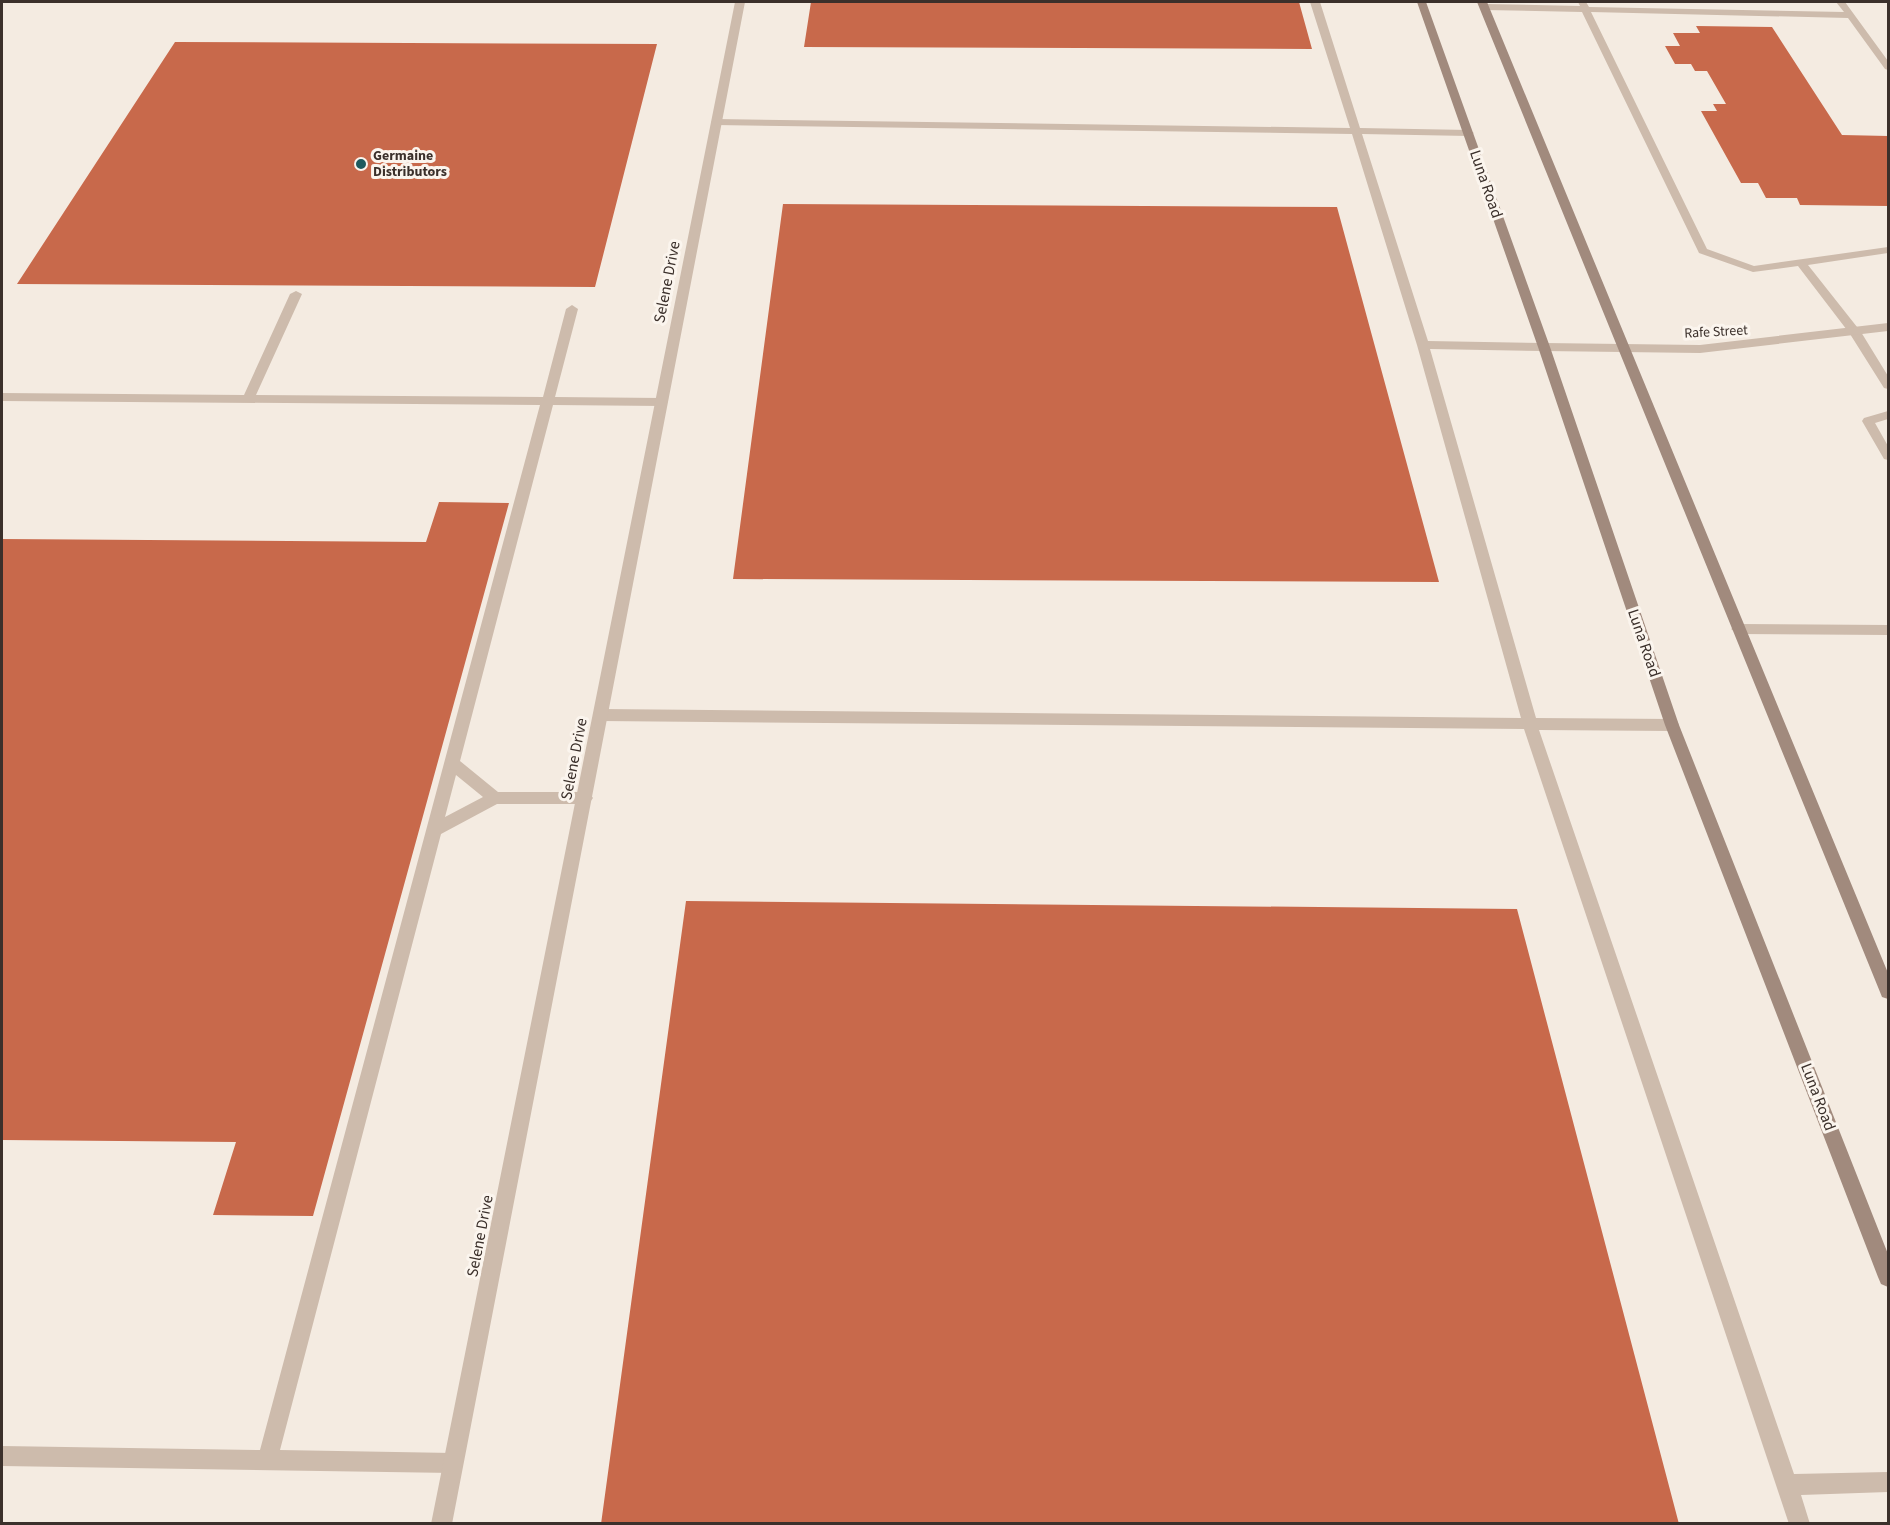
<svg xmlns="http://www.w3.org/2000/svg" width="1890" height="1525" viewBox="0 0 1890 1525" font-family="'Source Sans 3',sans-serif">
<rect width="100%" height="100%" fill="#f4ebe1"/>
<path fill="#c8694b" d="M811,2H1299L1312,49L804,47Z
M1696,26L1772,27L1842,135L1888,136V206L1800,205L1797,198H1766L1758,183H1741L1701,111H1717L1713,104H1726L1707,71H1695L1691,64H1675L1665,46H1680L1673,33H1700Z
M175,42L657,44L595,287L17,284Z
M783,204L1337,207L1439,582L733,579Z
M439,502L509,503L313,1216L213,1215L236,1142L2,1140V539L426,542Z
M686,901L1517,909L1679,1524H601Z"/>
<g fill="none" stroke-linecap="round" stroke-linejoin="round">
<path fill="#cdbbac" fill-rule="evenodd" d="M1310,2H1320L1360,128L1469,130L1474,133L1469,136L1362,134L1428,341L1544,343L1550,347L1544,351L1430,349L1536,718L1672,719L1677,721L1679,725L1677,729L1672,731L1539,730L1794,1474L1888,1472V1492L1801,1495L1810,1524H1789L1524,729L601,721L596,719L594,715L596,711L601,709L1521,718L1417,345L1352,134L716,125L711,122L716,119L1350,128Z
M1578,2H1586L1589,7L1844,12L1836,2H1845L1888,61V70L1885,69L1848,18L1591,12L1707,249L1754,266L1888,247V253L1808,265L1861,332L1888,376V389L1884,388L1850,334L1798,266L1753,272L1699,253L1582,12L1485,10L1480,7L1485,4L1580,6Z
M296,291L302,294L256,395L543,397L566,309L572,305L578,309L555,397L662,398L668,402L662,406L553,405L460,761L498,792H585L590,794L593,798L590,802L585,804H497L441,834L280,1450L453,1453L460,1456L463,1463L460,1470L453,1473L2,1466V1446L260,1450L540,405L2,401V393L244,395L290,294ZM456,775L483,797L445,817Z
M1888,411V419L1875,423L1888,446V460L1884,459L1862,421L1864,418Z
M1738,624L1888,625V635L1738,634L1731,629Z"/>
<path fill="#cdbbac" fill-rule="evenodd" d="M735,2H745L452,1524H431Z
M1888,323V331L1700,353L1544,351L1538,347L1544,343L1700,345Z"/>
<path fill="#a18a7d" fill-rule="evenodd" d="M1417,2H1426L1550,347L1679,725L1888,1254V1287L1881,1284L1878,1277L1665,725L1538,347Z
M1477,2H1487L1888,973V999L1882,997L1880,992Z"/>
</g>
<circle fill="#1f5a5e" stroke="#fbf5ee" stroke-width="2" cx="361" cy="164" r="6"/>
<g text-anchor="middle" dominant-baseline="central" stroke-width="6" stroke-linejoin="round" paint-order="stroke">
<g font-size="14" font-weight="bold" fill="#3b302b" stroke="#fbf5ee" text-anchor="start">
<text x="373" y="156">Germaine<tspan x="373" dy="16">Distributors</tspan></text>
</g>
<g font-size="14" fill="#3b302b" stroke="#fbf5ee">
<text transform="translate(1716 332) rotate(-3)">Rafe Street</text>
</g>
<g font-size="16" fill="#3b302b" stroke="#fbf5ee">
<text transform="translate(1486 184) rotate(71)">Luna Road</text>
<text transform="translate(667 282) rotate(-79)">Selene Drive</text>
<text transform="translate(1644 643) rotate(71)">Luna Road</text>
<text transform="translate(574 759) rotate(-79)">Selene Drive</text>
<text transform="translate(1818 1097) rotate(69)">Luna Road</text>
<text transform="translate(480 1236) rotate(-79)">Selene Drive</text>
</g>
</g>
<rect width="1890" height="1525" fill="none" stroke="#3b302b" stroke-width="6"/>
</svg>
